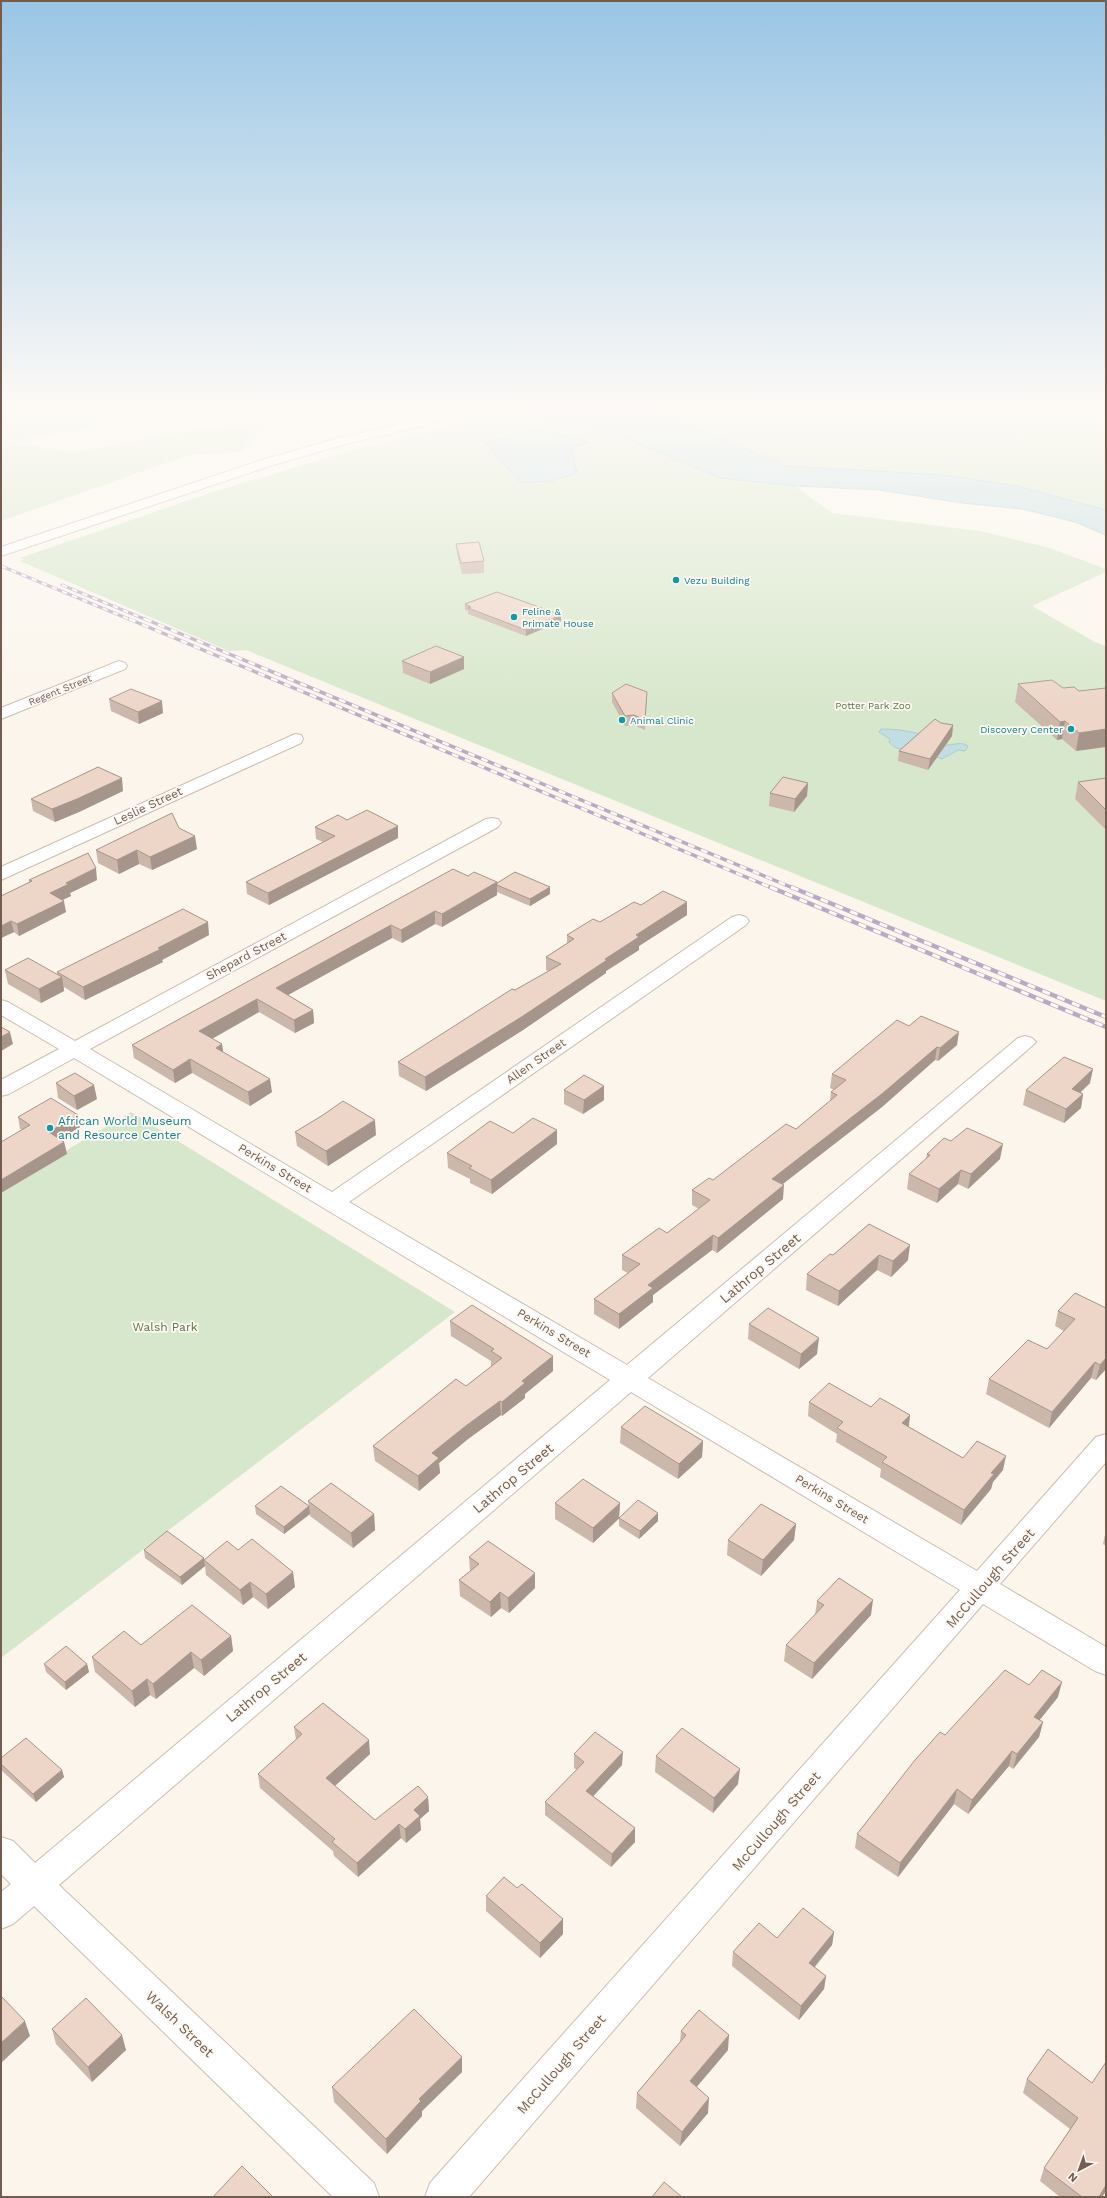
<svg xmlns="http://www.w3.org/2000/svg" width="1107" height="2198" viewBox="0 0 1107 2198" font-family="'Work Sans',sans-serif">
<rect width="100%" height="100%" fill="#fbf5ec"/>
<path fill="#d7e7cb" d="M1,409H202L196,420L146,416L7,443L74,452L202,429L269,424L240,452L189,455L1,521Z
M630,409H1106V510L1017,486L968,479L936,475L785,466L721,438L655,413Z
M511,411L620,436L720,478L795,486L832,513L980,531L1050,548L1106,569V572L1032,606L1095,642L1106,646V1001L246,650L229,651L20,561L24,560L20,558L219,490L354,450Z
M131,1112L455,1312L1,1658V1189Z"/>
<path fill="#c2dee2" stroke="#a9cdd3" d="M502,409H630L655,413L721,438L785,466L945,475L1017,486L1106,510V535L1075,522L1023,509L962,503L879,490L795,486L720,478L620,436Z
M536,429L589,442L571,448L577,473L551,481L521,483L485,443Z
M881,729C893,729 904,730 916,733C927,736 932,745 947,745C956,745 960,741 968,746L965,751L958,750L942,759C934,757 926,751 919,749C905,745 900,755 889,742L890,739L879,732Z"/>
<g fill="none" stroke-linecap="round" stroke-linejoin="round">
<defs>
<path id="minor" d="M119,661L125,663L127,666L125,669L1,719V708Z
M295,734L301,735L303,739L301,743L1,880V867Z
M492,818L498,819L501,823L498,827L90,1049L332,1192L732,917L739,915L746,917L749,921L746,925L349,1202L627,1365L1018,1038L1025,1036L1032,1038L1036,1042L1032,1046L648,1378L977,1571L1096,1437L1106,1434V1462L1000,1584L1106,1647V1675L1095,1671L983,1604L469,2197H425L430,2183L960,1590L631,1392L59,1885L374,2183L379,2197H333L34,1906L13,1924L1,1929V1892L11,1884L1,1874V1837L13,1841L35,1863L610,1380L74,1058L9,1094L1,1096V1080L59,1049L1,1015V1000L8,1002L75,1041L486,819Z"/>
<path id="tertiary" d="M466,409H486L484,411L346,444L273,465L1,556V547L265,459L339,438Z"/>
</defs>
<use href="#minor" stroke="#ccbdb2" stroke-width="2"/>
<use href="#tertiary" stroke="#ccbdb2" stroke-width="2"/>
<use href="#minor" fill="#fff" fill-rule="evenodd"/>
<use href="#tertiary" fill="#fff" fill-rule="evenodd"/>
<defs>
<path id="rail-far2" d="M1,566L131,620
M62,585L147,620"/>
<path id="rail-far1" d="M129,619L772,888
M145,619L793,888"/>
<path id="rail" d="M770,887L1106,1027
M791,887L1106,1017"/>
</defs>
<use href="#rail-far2" stroke="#b8aac4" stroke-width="3"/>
<use href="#rail-far1" stroke="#b8aac4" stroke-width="3.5"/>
<use href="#rail" stroke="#b8aac4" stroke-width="4.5"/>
<use href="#rail-far2" stroke="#fdf9f2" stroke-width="2" stroke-dasharray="5.5" stroke-linecap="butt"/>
<use href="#rail-far1" stroke="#fdf9f2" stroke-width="2.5" stroke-dasharray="7" stroke-linecap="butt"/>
<use href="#rail" stroke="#fdf9f2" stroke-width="3" stroke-dasharray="8" stroke-linecap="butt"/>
</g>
<path fill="#ccb7ab" d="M456,544L484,561V573L462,574L457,554Z
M465,604L561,615V621L526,636L468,614V611L465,610Z
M402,661L464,669L430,684L403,673Z
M1018,684L1063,688L1079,691L1106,688L1076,751L1062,739L1057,740L1015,702Z
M647,692L645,730L634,725L625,726L612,702V693Z
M109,699L163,713L139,724L111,711Z
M941,723L953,725L952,736L928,770L898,761L899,751Z
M1106,778V830L1075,799L1078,782Z
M808,783L807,796L794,812L769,806L770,793Z
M123,791L79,812L55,822L33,811L31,799Z
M398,826V838L269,905L247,894L246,882L323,842L316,839L315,827Z
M197,849L152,870L139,864L119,874L98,863L96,850Z
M468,876L550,894L530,906L497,892V895L442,927L435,924L402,943L392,938L288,995L313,1010L314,1023L295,1033L259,1012L212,1039L222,1044L223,1053L272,1092L250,1106L192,1073L175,1083L134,1058L132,1045Z
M29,880H97L70,893L71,896L62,900L66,912L19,936L14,932L1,938L29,882Z
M687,902V915L639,946V950L606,971V973L523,1030L426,1091L399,1076L398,1062L515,990L548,971L546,970V957L567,943V935L641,905Z
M209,935L162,960L163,962L85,1000L64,987V991L41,1003L8,984L5,970L57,975V972Z
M909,1026L957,1045L938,1061L935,1060L882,1107L783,1184V1199L717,1253L712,1250L653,1295V1302L619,1329L594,1314V1299L628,1273L622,1270V1255L667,1233L699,1209L692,1205V1190L713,1180L796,1129L830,1101L831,1092L834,1090L830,1088L832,1074Z
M56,1083L97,1099L77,1110L58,1098Z
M1090,1083L1081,1092L1083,1094L1081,1108L1064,1123L1023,1105L1026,1090Z
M604,1086V1100L583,1114L564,1104V1090Z
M18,1117L80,1127L59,1139L64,1142L67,1154L20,1129Z
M295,1132L376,1135L328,1166L297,1146Z
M513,1133L557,1144L492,1194L470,1183V1179L448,1168L447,1153Z
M951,1141L1000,1159L968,1189L958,1184L937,1203L907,1189L909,1174L926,1159L927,1154Z
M869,1224L908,1260L891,1277L877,1270L838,1306L806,1290L807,1274L833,1255Z
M1075,1293L1106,1369L1096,1380L1091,1378L1049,1428L986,1394L989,1379L1047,1349L1064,1331L1055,1326L1058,1311Z
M450,1321L553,1371L525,1394V1398L502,1416L501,1415L468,1439L439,1463L440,1473L419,1491L375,1461L373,1446L466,1386L492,1366H491V1361L451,1336Z
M749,1324L817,1354L799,1369L748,1339Z
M809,1402L871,1407L910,1415L909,1427L963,1458L1003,1470L993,1482L991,1489L961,1525L880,1477L881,1469L836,1442L837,1434L808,1416Z
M621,1427L703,1441L702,1457L678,1479L620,1443Z
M308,1501L374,1514L375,1530L353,1548L310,1516V1514L284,1534L256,1514L255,1506H309Z
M555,1503H620L619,1517L658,1521L639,1539L619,1526V1519L593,1543L555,1519Z
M796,1524L794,1540L761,1576L727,1555L728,1540Z
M1106,1530V1546L1103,1544Z
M144,1550L204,1558V1559L238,1550L295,1587L268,1609L253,1597L243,1605L206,1575L205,1566L182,1585L145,1558Z
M469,1557L535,1588L509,1613L501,1608L491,1617L460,1596L459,1580L470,1571Z
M817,1601L871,1615L812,1679L784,1661L786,1645L815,1615Z
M231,1636L233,1651L204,1676L194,1668L156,1699L150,1695L135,1707L95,1672L92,1657L141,1645Z
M44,1664H87L89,1672L66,1690L46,1672Z
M1029,1685L1058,1697L1039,1720L1043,1722L1039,1737L1013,1769L1009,1766L968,1814L954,1804L898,1877L855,1848L857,1834L945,1735Z
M294,1727L370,1754L335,1786L375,1820L428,1797L429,1811L420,1819L421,1830L406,1843L401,1838L358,1877L334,1856L333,1851L260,1788L258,1774L296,1740Z
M574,1754L622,1765L593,1796L635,1828V1842L611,1867L545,1815V1802L577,1770L574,1768Z
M656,1756L738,1784L713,1813L655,1772Z
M1,1758L62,1770L64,1777L36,1802L1,1770Z
M517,1888L563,1934L540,1958L486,1911V1896Z
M834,1932L832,1945L815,1967L826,1976L824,1989L799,2020L732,1966L733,1952L777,1938Z
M52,2029L126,2050L92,2082L56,2044Z
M681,2031L728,2050L696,2087L708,2113L680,2146L636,2108L637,2093L680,2042Z
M462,2057V2072L422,2111V2116L387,2154L334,2102L332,2087Z
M1106,2062V2191L1102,2197H1060L1040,2181L1044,2168L1070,2129L1023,2093L1027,2079L1092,2083Z"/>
<path fill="#a6958b" d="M561,615V621L526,636V630Z
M464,657V669L430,684V672Z
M162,701L163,713L139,724L138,712Z
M1065,721L1062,739L1057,740L1060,722Z
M953,725L952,736L928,770L930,759Z
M1106,729V747L1076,751L1079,733Z
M122,778L123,791L79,812L55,822L52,809Z
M808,783L807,796L794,812L795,799Z
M398,826V838L269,905L268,893Z
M195,836L197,849L152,870L150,857Z
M137,850L139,864L119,874L117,860Z
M96,868L97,880L70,893L71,896L52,905L50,893L66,883Z
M497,882V895L442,927V914Z
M550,887V894L530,906V899Z
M64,901L66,912L19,936L17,924Z
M687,902V915L639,946V950L606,971V973L523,1030L426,1091L425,1077L605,959L636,935Z
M435,911V924L402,943L401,930Z
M11,921L14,932L1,938V926Z
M208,922L209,935L162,960L163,962L85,1000L83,987Z
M391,925L392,938L277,1001L276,988Z
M62,977L64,991L41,1003L39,989Z
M257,999L259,1012L201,1045L199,1031Z
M313,1010L314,1023L295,1033L294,1020Z
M10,1032L13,1044L1,1051V1037Z
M959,1032L957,1045L938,1061L940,1048Z
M222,1044L224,1058L216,1048Z
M937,1047L935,1060L882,1107L771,1193L772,1179Z
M190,1059L192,1073L175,1083L173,1070Z
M1093,1069L1090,1083L1069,1103L1072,1089Z
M270,1079L272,1092L250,1106L248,1092Z
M94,1085L97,1099L77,1110L74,1096Z
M604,1086V1100L583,1114L584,1100Z
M1083,1094L1081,1108L1064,1123L1066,1109Z
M78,1115L80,1127L51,1144L49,1132Z
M375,1120L376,1135L328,1166L326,1151Z
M557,1130V1144L492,1194L491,1180Z
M64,1142L67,1154L1,1193V1180Z
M1003,1144L1000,1159L968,1189L971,1174Z
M961,1170L958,1184L937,1203L939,1189Z
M784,1185L783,1199L717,1253L718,1238Z
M713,1235L712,1250L653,1295V1302L619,1329V1314L648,1285Z
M910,1245L908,1260L891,1277L893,1261Z
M879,1255L877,1270L838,1306L839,1291Z
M819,1338L817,1354L799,1369L801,1354Z
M553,1356V1371L525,1394V1398L502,1416V1402L522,1381Z
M1106,1358V1369L1096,1380L1100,1365Z
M1095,1362L1091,1378L1049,1428L1052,1412Z
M500,1401L501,1415L468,1439L439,1463L440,1473L419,1491L418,1476L432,1453L467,1425Z
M910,1415L908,1430L902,1423Z
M703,1441L702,1457L678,1479L679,1464Z
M1006,1456L1003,1470L993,1482L991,1489L961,1525L964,1510L991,1473Z
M620,1503L619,1518L593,1543V1528Z
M309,1506L310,1514L284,1534V1527Z
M658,1513V1521L639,1539L640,1531Z
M374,1514L375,1530L353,1548L351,1533Z
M796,1524L794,1540L761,1576L763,1560Z
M204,1558V1560L205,1566L182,1585L180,1577Z
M293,1572L295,1587L268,1609L266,1594Z
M535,1573V1588L509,1613L508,1598Z
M250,1582L253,1597L243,1605L240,1590Z
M500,1592L501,1608L491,1617L490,1602Z
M873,1600L871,1615L812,1679L814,1663Z
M231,1636L233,1651L204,1676L201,1660Z
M191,1652L194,1668L156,1699L153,1684Z
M87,1664L89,1672L66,1690L65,1682Z
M147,1679L150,1695L135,1707L132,1691Z
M1062,1682L1058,1697L1031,1731L1034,1717Z
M1043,1722L1039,1737L1013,1769L1017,1754Z
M369,1740L370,1754L327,1793L326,1778Z
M1012,1751L1009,1766L968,1814L972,1800Z
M623,1752L622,1765L586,1804V1791Z
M740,1769L738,1784L713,1813L714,1798Z
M62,1770L64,1777L36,1802L33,1794Z
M957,1789L954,1804L898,1877L900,1863Z
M428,1797L429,1811L420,1819L421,1830L406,1843L405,1829L414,1810Z
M399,1824L401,1838L358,1877L357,1863Z
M635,1828V1842L611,1867L612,1854Z
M563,1919V1934L540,1958V1943Z
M834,1932L832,1945L807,1976L809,1963Z
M826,1976L824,1989L799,2020L801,2006Z
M25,2021L30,2036L1,2063V2043Z
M122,2035L126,2050L92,2082L88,2067Z
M729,2035L728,2050L689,2096L690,2081Z
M462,2057V2072L422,2111V2116L387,2154L386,2139L419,2099Z
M709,2098L708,2113L680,2146L682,2132Z
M1106,2185V2191L1102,2197H1099Z"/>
<path fill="#edd5c7" stroke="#a6958b" d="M479,542L484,561L461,563L456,544Z
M497,592L561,615L526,630L468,608L471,607L465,604Z
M436,646L464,657L430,672L402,661Z
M1052,680L1063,688L1074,687L1079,691L1106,688V729L1079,733L1065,721L1060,722L1018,684Z
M626,684L647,692L645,720L634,715L625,716L612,693Z
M131,689L162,701L138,712L109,699Z
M935,719L941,723L953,725L930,759L899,751Z
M98,767L122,778L77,799L52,809L31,799Z
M783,777L808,783L795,799L770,793Z
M1106,778V810L1078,782Z
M367,810L398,826L268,893L246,882L335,836L315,827L338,815L347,820Z
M172,813L179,828L195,836L150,857L137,850L117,860L96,850Z
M88,853L96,868L66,883L69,884L50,893L64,901L17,924L11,921L1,926V896L32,881L29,880Z
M453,869L468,876L474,872L497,882L442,914L435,911L401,930L391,925L276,988L313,1010L294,1020L257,999L199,1031L222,1044L216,1048L270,1079L248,1092L190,1059L173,1070L132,1045Z
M515,872L550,887L530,899L497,885V883Z
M663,891L687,902L636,935L639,937L605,959L607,960L523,1016L425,1077L398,1062L512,989L515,990L561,964L546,957L574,939L567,935L593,919L600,922L634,902L641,905Z
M183,909L208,922L158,948L161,949L83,987L57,972Z
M28,958L62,977L39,989L5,970Z
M921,1016L959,1032L940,1048L937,1047L883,1093L772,1179L784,1185L718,1238L713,1235L648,1285L653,1288L619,1314L594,1299L640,1264L622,1255L659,1228L667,1233L710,1200L692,1190L709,1178L713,1180L786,1124L796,1129L837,1095L831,1092L846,1080L832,1074L897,1020L909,1026Z
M1,1027L10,1032L1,1037Z
M1064,1057L1093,1069L1072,1089L1083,1094L1066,1109L1026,1090Z
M75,1073L94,1085L74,1096L56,1083Z
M584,1075L604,1086L584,1100L564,1090Z
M51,1098L78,1115L49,1132L64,1142L1,1180V1142L30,1125L18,1117Z
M343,1101L375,1120L326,1151L295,1132L323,1115Z
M533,1118L557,1130L491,1180L469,1168L472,1166L447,1153L490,1121L513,1133Z
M967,1128L1003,1144L971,1174L961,1170L939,1189L909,1174L930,1155L927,1154L944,1138L951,1141Z
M869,1224L910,1245L893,1261L879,1255L839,1291L807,1274L830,1254L833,1255Z
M1075,1293L1106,1308V1358L1100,1365L1095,1362L1052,1412L989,1379L1028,1340L1047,1349L1075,1319L1058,1311Z
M472,1305L553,1356L522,1381L525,1383L502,1402L500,1401L467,1425L432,1453L439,1458L418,1476L373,1446L456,1379L466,1386L502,1358L491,1351L494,1349L450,1321Z
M768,1308L819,1338L801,1354L749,1324Z
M829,1383L871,1407L880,1398L910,1415L902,1423L963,1458L977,1441L1006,1456L991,1473L994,1474L964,1510L882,1462L887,1457L837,1428L843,1422L809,1402Z
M645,1406L703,1441L679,1464L621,1427Z
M583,1479L620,1503L593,1528L555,1503Z
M331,1483L374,1514L351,1533L308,1501Z
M281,1486L309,1506L284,1527L255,1506Z
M638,1500L658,1513L640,1531L619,1518Z
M761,1504L796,1524L763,1560L728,1540Z
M167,1531L204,1558L180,1577L144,1550Z
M252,1539L293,1572L266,1594L250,1582L240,1590L204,1560L227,1541L238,1550Z
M488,1541L535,1573L508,1598L500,1592L490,1602L459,1580L479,1564L469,1557Z
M839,1578L873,1600L814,1663L786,1645L824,1605L817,1601Z
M192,1605L231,1636L201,1660L191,1652L153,1684L147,1679L132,1691L92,1657L124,1631L141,1645Z
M66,1646L87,1664L65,1682L44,1664Z
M1005,1670L1029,1685L1042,1670L1062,1682L1034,1717L1043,1722L1017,1754L1012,1751L972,1800L957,1789L900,1863L857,1834L915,1760L940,1732L945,1735Z
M323,1703L369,1740L326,1778L375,1820L418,1786L428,1797L414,1810L420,1816L405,1829L399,1824L357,1863L332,1842L335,1839L258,1774L302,1734L294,1727Z
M682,1728L740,1769L714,1798L656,1756Z
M595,1732L623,1752L586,1791L635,1828L612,1854L545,1802L584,1762L574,1754Z
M26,1738L62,1770L33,1794L1,1764V1758Z
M504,1877L517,1888L522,1884L563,1919L540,1943L486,1896Z
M803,1908L834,1932L809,1963L826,1976L801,2006L733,1952L759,1923L777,1938Z
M1,1996L25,2021L1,2043Z
M86,1998L122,2035L88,2067L52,2029Z
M414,2009L462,2057L419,2099L421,2101L386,2139L332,2087Z
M699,2010L729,2035L690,2081L709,2098L682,2132L637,2093L686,2035L681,2031Z
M1048,2049L1092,2083L1106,2062V2185L1099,2197H1082L1044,2168L1078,2118L1027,2079Z
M242,2166L273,2197H213Z
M664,2182L682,2197H652Z"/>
<linearGradient id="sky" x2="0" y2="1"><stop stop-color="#99c5e6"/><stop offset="0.57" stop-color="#fdfaf6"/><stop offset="1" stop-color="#fdfaf6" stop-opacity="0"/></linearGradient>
<rect width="1107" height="717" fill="url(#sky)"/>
<g fill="#0f9aa8" stroke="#fdf9f2" stroke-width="1.5">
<circle cx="676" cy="580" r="4"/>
<circle cx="514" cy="617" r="4"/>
<circle cx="622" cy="720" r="4"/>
<circle cx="1071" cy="729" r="4"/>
<circle cx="50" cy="1128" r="4"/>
</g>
<g text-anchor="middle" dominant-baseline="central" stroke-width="3.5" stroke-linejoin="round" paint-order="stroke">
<g font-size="10" fill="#0d838f" stroke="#fdf9f2" text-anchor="start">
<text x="684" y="580">Vezu Building</text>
<text x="522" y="611">Feline &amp;<tspan x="522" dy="12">Primate House</tspan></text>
<text x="630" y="720">Animal Clinic</text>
<text x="1063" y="729" text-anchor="end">Discovery Center</text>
</g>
<g font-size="10" fill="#735d51" stroke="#fdf9f2">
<text transform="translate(60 690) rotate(-22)">Regent Street</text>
</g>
<g font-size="10" fill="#59784b" stroke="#fdf9f2">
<text x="873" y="705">Potter Park Zoo</text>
</g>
<g font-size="12" fill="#735d51" stroke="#fdf9f2">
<text transform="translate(148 806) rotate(-25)">Leslie Street</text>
<text transform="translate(246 956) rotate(-28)">Shepard Street</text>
<text transform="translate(536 1061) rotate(-35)">Allen Street</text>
<text transform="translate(275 1168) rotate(31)">Perkins Street</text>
<text transform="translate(554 1333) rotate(31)">Perkins Street</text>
<text transform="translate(832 1499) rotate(31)">Perkins Street</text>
</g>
<g font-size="12" fill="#0d838f" stroke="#fdf9f2" text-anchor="start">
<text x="58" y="1121">African World Museum<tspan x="58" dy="14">and Resource Center</tspan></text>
</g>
<g font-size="12" fill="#59784b" stroke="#fdf9f2">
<text x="165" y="1327">Walsh Park</text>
</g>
<g font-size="14" fill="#735d51" stroke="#fdf9f2">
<text transform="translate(760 1268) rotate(-40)">Lathrop Street</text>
<text transform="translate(513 1478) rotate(-40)">Lathrop Street</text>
<text transform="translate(990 1578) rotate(-49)">McCullough Street</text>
<text transform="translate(266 1687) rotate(-40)">Lathrop Street</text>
<text transform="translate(776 1821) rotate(-49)">McCullough Street</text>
<text transform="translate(180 2024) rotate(44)">Walsh Street</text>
<text transform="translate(561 2064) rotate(-49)">McCullough Street</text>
</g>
</g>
<rect width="1107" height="2198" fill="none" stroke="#735d51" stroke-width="4"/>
<g transform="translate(1079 2170) rotate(221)" stroke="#fdf9f2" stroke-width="3" paint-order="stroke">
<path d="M0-3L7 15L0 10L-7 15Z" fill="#735d51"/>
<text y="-6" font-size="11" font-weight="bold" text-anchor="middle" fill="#735d51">N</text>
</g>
</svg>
